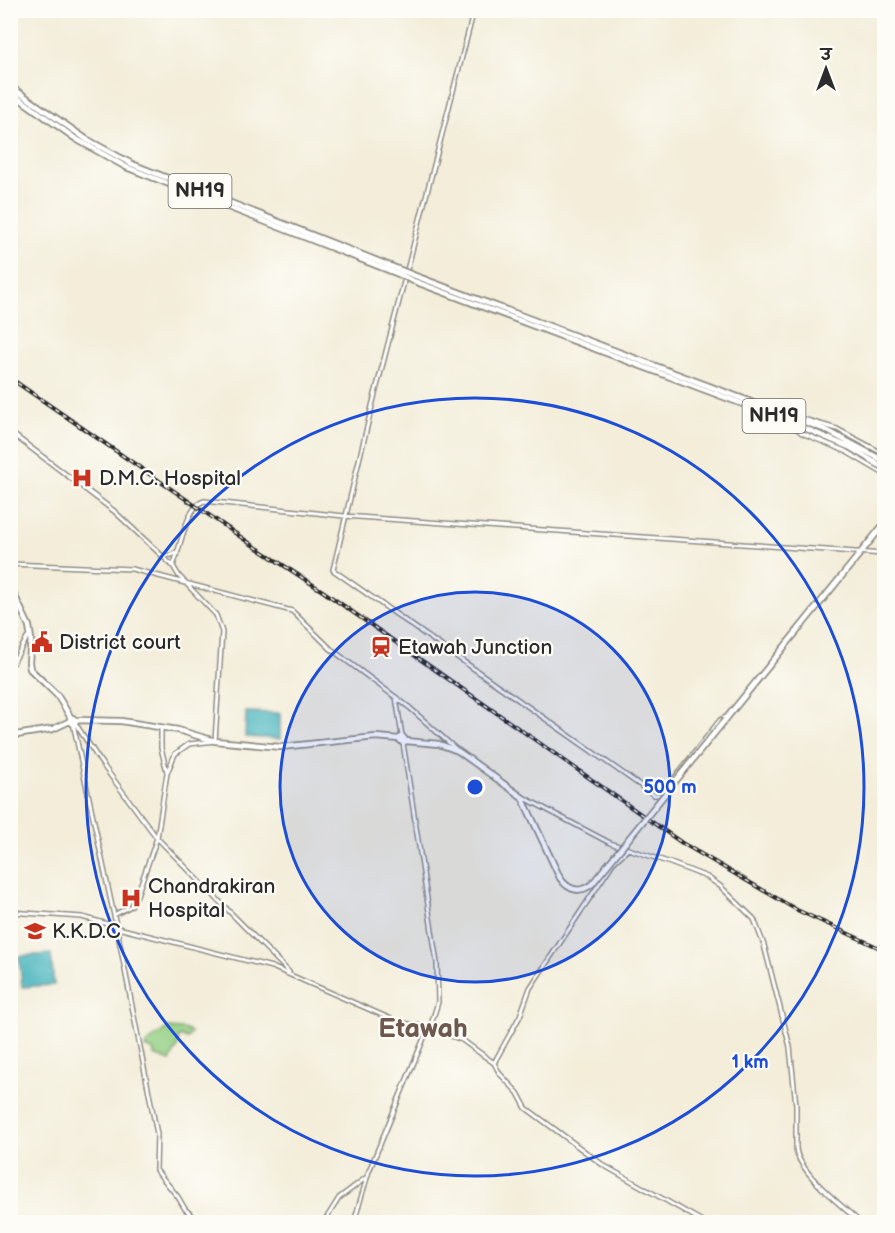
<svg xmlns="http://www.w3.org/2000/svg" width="895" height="1233" viewBox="0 0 895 1233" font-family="'Balsamiq Sans','Playpen Sans Deva',sans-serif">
<rect width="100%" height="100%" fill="#fdfcf7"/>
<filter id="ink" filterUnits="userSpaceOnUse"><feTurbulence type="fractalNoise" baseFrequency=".0167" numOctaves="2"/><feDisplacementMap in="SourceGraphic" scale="12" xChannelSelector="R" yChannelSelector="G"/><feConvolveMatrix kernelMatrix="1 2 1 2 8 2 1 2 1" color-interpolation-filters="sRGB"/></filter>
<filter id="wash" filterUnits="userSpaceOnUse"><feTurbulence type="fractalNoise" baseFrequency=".008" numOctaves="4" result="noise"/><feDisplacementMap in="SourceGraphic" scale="24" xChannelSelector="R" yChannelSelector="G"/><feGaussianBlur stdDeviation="1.35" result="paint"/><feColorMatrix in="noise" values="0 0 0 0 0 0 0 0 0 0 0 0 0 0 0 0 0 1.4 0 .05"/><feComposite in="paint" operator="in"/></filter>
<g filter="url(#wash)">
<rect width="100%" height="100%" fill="#f3edd9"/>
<path fill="#94cf83" stroke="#607d57" stroke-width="1.5" d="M167,1028L183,1029L191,1032L187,1039L180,1036L178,1039V1046L170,1061L154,1055L153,1050L145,1047L147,1043Z"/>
<path fill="#43b2bc" stroke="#376e74" stroke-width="1.5" d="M246,712L280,713V739L245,737Z
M51,954L54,985L22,987L19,956Z"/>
</g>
<g filter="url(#ink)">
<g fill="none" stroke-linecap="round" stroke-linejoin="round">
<defs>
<path id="tertiary" d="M474,10L372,406L333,570L654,795H661L720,720L728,716
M10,432L114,511L173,566L179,576L216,615L222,632L215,741L189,744L175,754L167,773L157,838L137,895L131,906L114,915
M162,556L172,555L178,551
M10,564L132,569L292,611L331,649L410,708L457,750
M173,566C180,550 186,506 204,501L344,516L884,554
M10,668L30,633
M396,697L402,736
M73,723L116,925
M75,723L102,764L157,838L289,972
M161,727V748L167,772
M523,797L610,843L668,862L707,877L720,886L754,919L764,945L790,1047L796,1105V1148C797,1171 843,1207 860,1222
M10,912L82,917L115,926L116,929
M118,928L272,967L398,1022L430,1028L462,1040L494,1063L500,1074L518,1093L526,1108L603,1165L704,1222
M117,929L157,1134L156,1170L178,1197L185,1209L199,1222
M494,1063L520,1016L530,988L613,863L628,849
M324,1222L339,1198L367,1177
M354,1222L369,1171L424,1038L430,1028L438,1002L437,963L403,743"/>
<path id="secondary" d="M803,419L837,429L884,454
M791,424L802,433L845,451L884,474"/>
<path id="primary" d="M10,586L29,626L31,639L29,662L30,669L57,695L71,718
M73,718L76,721L72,723L70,719Z
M76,720L121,721L178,730L215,741L281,747L376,737L399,739L402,736L406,741L403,743L399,739
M725,720L884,524
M10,736L53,729L70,721
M406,741L439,744L458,751L522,797L560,878"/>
<path id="trunk" d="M10,86L86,139L132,164L403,271
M10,92L76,139L126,167L401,275
M413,275L826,430L884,461
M411,280L783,419L851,448L884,468"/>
</defs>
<use href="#tertiary" stroke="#8f8c82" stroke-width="6"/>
<use href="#secondary" stroke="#8f8c82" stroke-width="6"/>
<use href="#primary" stroke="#8f8c82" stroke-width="8"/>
<use href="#trunk" stroke="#8f8c82" stroke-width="8"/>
<use href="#tertiary" stroke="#fff" stroke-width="3"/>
<use href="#secondary" stroke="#fff" stroke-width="3"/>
<use href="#primary" stroke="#fff" stroke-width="4.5"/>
<use href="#trunk" stroke="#fff" stroke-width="4.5"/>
<defs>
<path id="rail" d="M10,378L248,542L324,592L682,843L797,910L884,950"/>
</defs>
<use href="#rail" stroke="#2b2b2b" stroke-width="4"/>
<use href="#rail" stroke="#fdfcf7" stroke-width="1.5" stroke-dasharray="4.5" stroke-linecap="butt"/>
<defs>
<path id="primary-bridge" d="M560,878C568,890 580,894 592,884L725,720"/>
<path id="trunk-bridge" d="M403,271L413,275
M401,275L411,280"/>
</defs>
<use href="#primary-bridge" stroke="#8f8c82" stroke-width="8" stroke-linecap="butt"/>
<use href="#trunk-bridge" stroke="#8f8c82" stroke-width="8" stroke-linecap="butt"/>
<use href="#primary-bridge" stroke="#fff" stroke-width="4.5"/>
<use href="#trunk-bridge" stroke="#fff" stroke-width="4.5"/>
</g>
</g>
<circle cx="475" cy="787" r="195" fill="#1d4ed8" fill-opacity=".12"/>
<g fill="none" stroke="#1d4ed8" stroke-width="3">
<circle cx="475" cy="787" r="195"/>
<circle cx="475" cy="787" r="389"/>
</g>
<defs>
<symbol id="hospital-bare" viewBox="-9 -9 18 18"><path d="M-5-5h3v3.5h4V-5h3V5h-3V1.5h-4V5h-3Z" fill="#c8321e" stroke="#fdfcf7" stroke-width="2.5" paint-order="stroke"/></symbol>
<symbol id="civic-bare" viewBox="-9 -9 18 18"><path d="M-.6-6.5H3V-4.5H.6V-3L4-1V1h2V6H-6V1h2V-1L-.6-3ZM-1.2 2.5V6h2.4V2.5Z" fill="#c8321e" stroke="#fdfcf7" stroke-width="2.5" paint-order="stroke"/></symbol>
<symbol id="station-bare" viewBox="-9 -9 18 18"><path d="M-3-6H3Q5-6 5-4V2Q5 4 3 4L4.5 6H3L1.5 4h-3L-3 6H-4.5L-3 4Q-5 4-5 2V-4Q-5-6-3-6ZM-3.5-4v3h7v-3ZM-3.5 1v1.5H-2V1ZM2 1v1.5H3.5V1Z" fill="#c8321e" stroke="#fdfcf7" stroke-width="2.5" paint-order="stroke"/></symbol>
<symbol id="university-bare" viewBox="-9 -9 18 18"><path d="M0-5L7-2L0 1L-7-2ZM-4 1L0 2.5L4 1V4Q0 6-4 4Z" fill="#c8321e" stroke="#fdfcf7" stroke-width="2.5" paint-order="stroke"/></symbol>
</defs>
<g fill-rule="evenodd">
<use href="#hospital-bare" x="67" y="463" width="30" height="30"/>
<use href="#civic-bare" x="27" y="627" width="30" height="30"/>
<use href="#station-bare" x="366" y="632" width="30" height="30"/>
<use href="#hospital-bare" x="116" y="883" width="30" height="30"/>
<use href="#university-bare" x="20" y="916" width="30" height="30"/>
</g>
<g text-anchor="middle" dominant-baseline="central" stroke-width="4.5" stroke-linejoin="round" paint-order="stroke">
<g fill="#fdfcf7" stroke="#6a6a68" stroke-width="1.5">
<rect x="168.5" y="174" width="63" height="34" rx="4.5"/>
<rect x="742.5" y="399" width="63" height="34" rx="4.5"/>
</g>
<g font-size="20" font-weight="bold" fill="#2b2b2b">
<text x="200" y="191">NH19</text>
<text x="774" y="416">NH19</text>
</g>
<g font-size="21" fill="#2b2b2b" stroke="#fdfcf7" text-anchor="start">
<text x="99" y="478">D.M.C. Hospital</text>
<text x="59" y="642">District court</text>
<text x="398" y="647">Etawah Junction</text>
<text x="148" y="886">Chandrakiran<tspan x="148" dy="24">Hospital</tspan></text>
<text x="52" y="931">K.K.D.C</text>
</g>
<g font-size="27" font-weight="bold" fill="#6e594f" stroke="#fdfcf7">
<text x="423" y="1029">Etawah</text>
</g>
</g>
<circle cx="475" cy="787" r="9" fill="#1d4ed8" stroke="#fdfcf7" stroke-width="3"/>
<g font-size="18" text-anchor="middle" font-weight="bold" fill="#1d4ed8" stroke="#fdfcf7" stroke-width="4.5" stroke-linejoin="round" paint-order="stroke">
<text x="670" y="793">500 m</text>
<text x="750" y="1068">1 km</text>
</g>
<rect width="895" height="1233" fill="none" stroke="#fdfcf7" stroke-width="36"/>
<g transform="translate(826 69)" stroke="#fdfcf7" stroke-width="4.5" paint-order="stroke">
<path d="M0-4.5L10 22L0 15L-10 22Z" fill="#2b2b2b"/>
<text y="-9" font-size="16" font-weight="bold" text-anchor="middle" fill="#2b2b2b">उ</text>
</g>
</svg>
